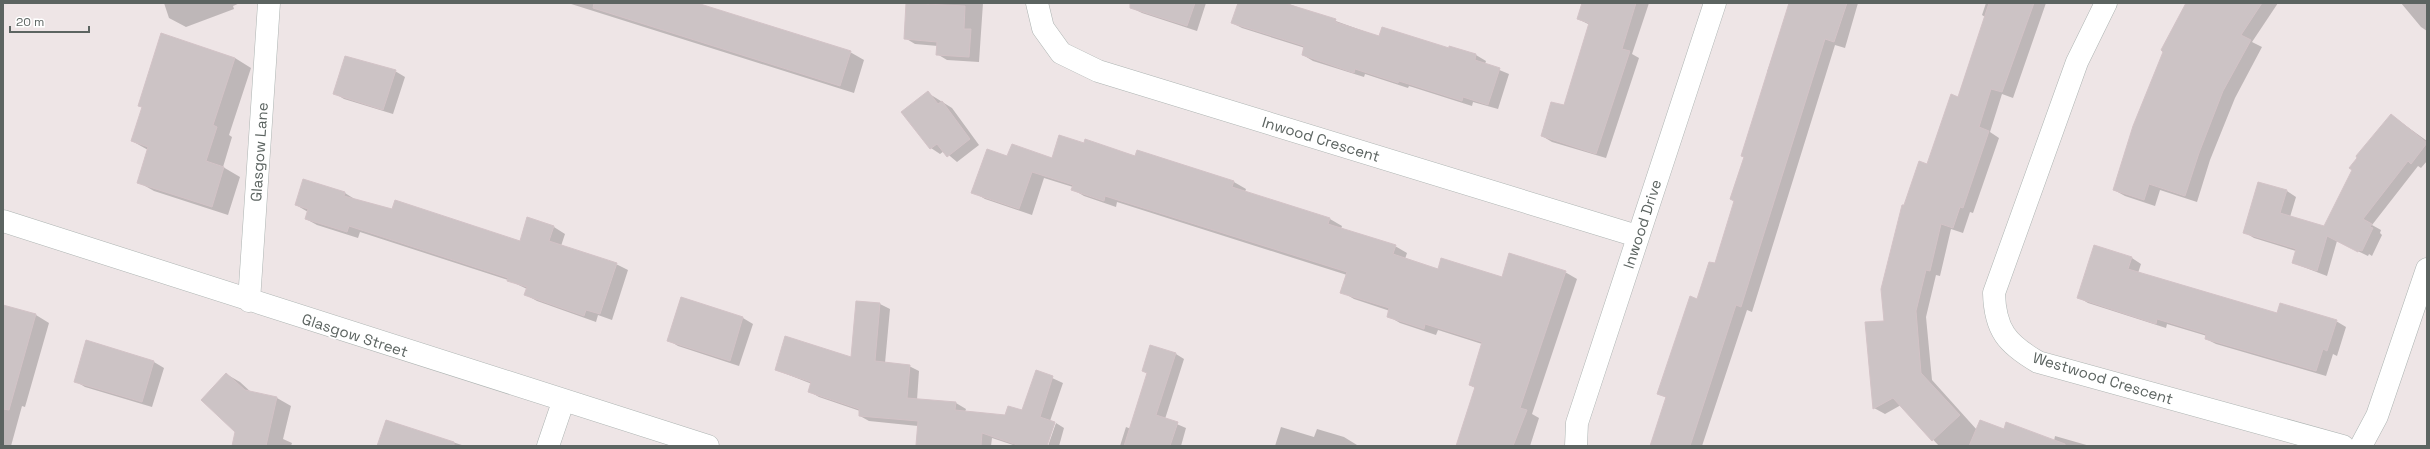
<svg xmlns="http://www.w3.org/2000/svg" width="2430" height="449" viewBox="0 0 2430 449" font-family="'Space Grotesk',sans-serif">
<rect width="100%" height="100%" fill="#eee5e6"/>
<path fill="#0003" d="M164,3H240L233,6L234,9L186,27L169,18Z
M568,3H695L850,52L864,60L854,93Z
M930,3H983L979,62L947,60L937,54L938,46L915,44L905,38Z
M1131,3H1206L1197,31L1142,13L1132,8Z
M1239,3H1286L1380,37L1449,49L1450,47L1476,55L1486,61L1485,64L1509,74L1498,109L1473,102L1472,106L1409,86L1408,88L1365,74L1364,77L1313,61L1303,55L1305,48L1242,28L1232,23Z
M1583,3H1649L1632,54L1639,58L1606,158L1552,142L1542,136L1564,107L1590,25L1578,19Z
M1798,3H1858L1845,48L1835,45L1752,312L1747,310L1702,446H1705H1651L1667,398L1658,393L1698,300L1715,265L1735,201L1770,73L1767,72L1790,4Z
M1986,3H2046L2013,98L2002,94L1990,132L1999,138L1973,213L1970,212L1963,233L1951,229L1940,276L1936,275L1926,317L1932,380L1977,430H2004L2054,441L2055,436L2090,446H1939L1901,405L1885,414L1874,408L1885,321L1905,207L1928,165L1958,98L1985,17L1982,15Z
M2187,3H2278L2252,42L2262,47L2235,98L2210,160L2197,202L2160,190L2155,206L2125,196L2114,190Z
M2401,3H2427V31L2421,27Z
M235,58L251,68L229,135L232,137L223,167L240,177L228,215L154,191L138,182L148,150L132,141L143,107Z
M395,71L405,77L393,114L344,99L334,93Z
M928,93L952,108L979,145L957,162L944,151L940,154L931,148Z
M2391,115L2427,141V161L2421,168L2418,166L2372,225L2381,230L2380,233L2382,235L2372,256L2369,254L2368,256L2337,241L2327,276L2293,263L2296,251L2254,238L2244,232L2287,191L2296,197L2290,217L2325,227Z
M1084,144L1234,182L1246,189L1245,192L1330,219L1342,226L1341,229L1395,246L1407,253L1405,259L1439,270L1503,278L1565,272L1577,279L1532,414L1539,418L1530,446H1458L1475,388L1470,385L1482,344L1438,330L1436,335L1400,323L1388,316L1390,311L1354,299L1342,292L1347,275L1117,202L1116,207L1084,196L1072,189L1073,187L1044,178L1032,215L985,199L973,192L1008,157L1052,159Z
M304,181L345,193L356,200L521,242L528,218L554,227L565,234L561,246L616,264L628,270L612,320L598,315L596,322L537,301L526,295L527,289L508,280L360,232L358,238L317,225L306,219L308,212L296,205Z
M2132,258L2141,264L2138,273L2277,314L2336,321L2346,327L2337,356L2333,354L2326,376L2216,344L2206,339L2207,336L2167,324L2166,328L2088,303L2078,297Z
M681,298L743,318L753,324L739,366L678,346L668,340Z
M880,304L890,309L885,363L909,366L919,371L917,400L956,403L966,409L965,412L1006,416L1022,411L1037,371L1063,383L1050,421L1055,423L1046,446H1016L992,438L991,446H919L917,444L918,426L869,421L860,416V411L819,397L810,392L812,384L776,370L852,358Z
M3,306L36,315L49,323L25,407L22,406L11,446H3Z
M87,341L154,362L164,368L152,407L85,387L75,381Z
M1176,354L1184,359L1165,419L1186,428L1181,446H1120L1126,427L1131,429L1148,374Z
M226,374L240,382L252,393L277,398L291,406L283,439L292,443L291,446H233L237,432Z
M386,421L465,446H378Z
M1056,423L1064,428L1059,446H1048Z
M1281,427L1314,437L1317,429L1344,437L1357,445L1275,446Z"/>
<path fill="#ccc3c5" stroke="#d3c3c7" d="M594,3H697L851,51L840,86L593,8Z
M906,3L965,6L964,29H971L969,57L936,55L937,42L904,39Z
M1130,3H1195L1187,26L1130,8Z
M1238,3H1284L1336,19L1335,22L1379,36L1382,27L1449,48V46L1476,54L1475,60L1500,68L1488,105L1463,97L1462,101L1399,81L1398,83L1355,69L1354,73L1302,55L1304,46L1231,23Z
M1582,3H1636L1622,49L1630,51L1596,154L1541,136L1551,102L1564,105L1589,23L1577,19Z
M1789,3H1847L1834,42L1825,39L1741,307L1736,305L1690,446H1650L1666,397L1657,394L1690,296L1697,299L1709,262L1715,263L1734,201L1730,199L1744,157L1741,156Z
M1989,3H2034L2002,92L1991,89L1979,127L1989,131L1963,208L1960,207L1953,228L1941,224L1930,271L1926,270L1916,311L1921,373L1960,415L1932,441L1893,398L1873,409L1865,322L1884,321L1881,289L1902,205H1904L1919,161L1927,164L1951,94L1958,97Z
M2186,3H2262L2241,35L2251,40L2223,91L2199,153L2185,196L2149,184L2144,200L2113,190L2133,126L2163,52L2161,50Z
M161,33L235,58L213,125L217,127L206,161L224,167L212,207L137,183L148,147L131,141L142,107L138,106Z
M345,56L396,70L383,110L333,94Z
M928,91L938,104L942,101L970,139L947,157L937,144L930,149L901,112Z
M2391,114L2427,143L2411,164L2408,161L2363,219L2372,224L2370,227L2373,228L2362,251L2359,250L2358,252L2327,236L2317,271L2292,263L2296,249L2243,233L2258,182L2287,190L2280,213L2324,226L2352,170L2349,168L2357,158L2356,156Z
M1059,135L1084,143L1085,139L1135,156L1137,150L1234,181L1232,187L1330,218L1328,224L1396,245L1393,254L1438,269L1441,258L1502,277L1509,253L1566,271L1520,408L1527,410L1513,446H1456L1475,387L1469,385L1482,342L1425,324L1424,329L1387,317L1389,308L1340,293L1347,272L1105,196L1104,201L1071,190L1073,185L1032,172L1019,209L971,193L987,149L1007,156L1012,144L1052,158Z
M303,179L345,192L344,196L392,209L395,200L520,241L527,217L554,226L549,241L617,263L600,314L586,310L584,316L524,295L527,287L507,281L508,278L349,226L347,232L305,219L308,209L295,205Z
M2094,245L2132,257L2128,269L2277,313L2280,303L2337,320L2327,351L2323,349L2316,371L2205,339L2206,334L2157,319L2156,324L2077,298Z
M681,297L743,317L730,361L667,341Z
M856,301L880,303L875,361L910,365L907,398L956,402L955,410L1005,415L1008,406L1022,410L1036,370L1053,376L1040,417L1055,422L1047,446H1020L982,433L981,446L916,445L918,421L859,416V409L808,392L811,382L775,370L785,336L851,357Z
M3,305L36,314L9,410L3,409Z
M86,340L154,361L142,402L74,382Z
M1150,345L1176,353L1156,415L1178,422L1170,446H1124L1147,373L1142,371Z
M226,373L245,390L277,397L266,446H232L235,432L201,400Z
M386,420L454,442V446H377Z
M1980,420L2004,429L2006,422L2065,444V446H1969Z"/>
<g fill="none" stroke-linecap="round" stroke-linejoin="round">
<defs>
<path id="minor" d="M1037,3L1043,28L1061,53L1098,71L1637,236
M2106,3L2077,62L1994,293C1995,330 2007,344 2038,362L2343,446
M3,221L708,446
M249,301L269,3
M548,446L563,402
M1576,446L1577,423L1715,3
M2361,446L2377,416L2427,269"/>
</defs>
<use href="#minor" stroke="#adb4b2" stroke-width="23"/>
<use href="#minor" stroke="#fff" stroke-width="22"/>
</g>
<g text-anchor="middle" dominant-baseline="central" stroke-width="3.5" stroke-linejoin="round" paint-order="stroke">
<g font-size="15" fill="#5c6461" stroke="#fff">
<text transform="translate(1321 139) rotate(17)">Inwood Crescent</text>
<text transform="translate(259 152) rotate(-86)">Glasgow Lane</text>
<text transform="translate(1642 224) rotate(-72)">Inwood Drive</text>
<text transform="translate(355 335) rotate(18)">Glasgow Street</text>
<text transform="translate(2103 378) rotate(17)">Westwood Crescent</text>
</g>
</g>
<rect width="2430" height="449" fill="none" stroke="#5c6461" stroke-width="8"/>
<path d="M10 26v6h79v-6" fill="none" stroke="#5c6461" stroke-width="2"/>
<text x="16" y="26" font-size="12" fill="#5c6461" stroke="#ffffff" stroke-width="3" paint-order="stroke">20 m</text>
</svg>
